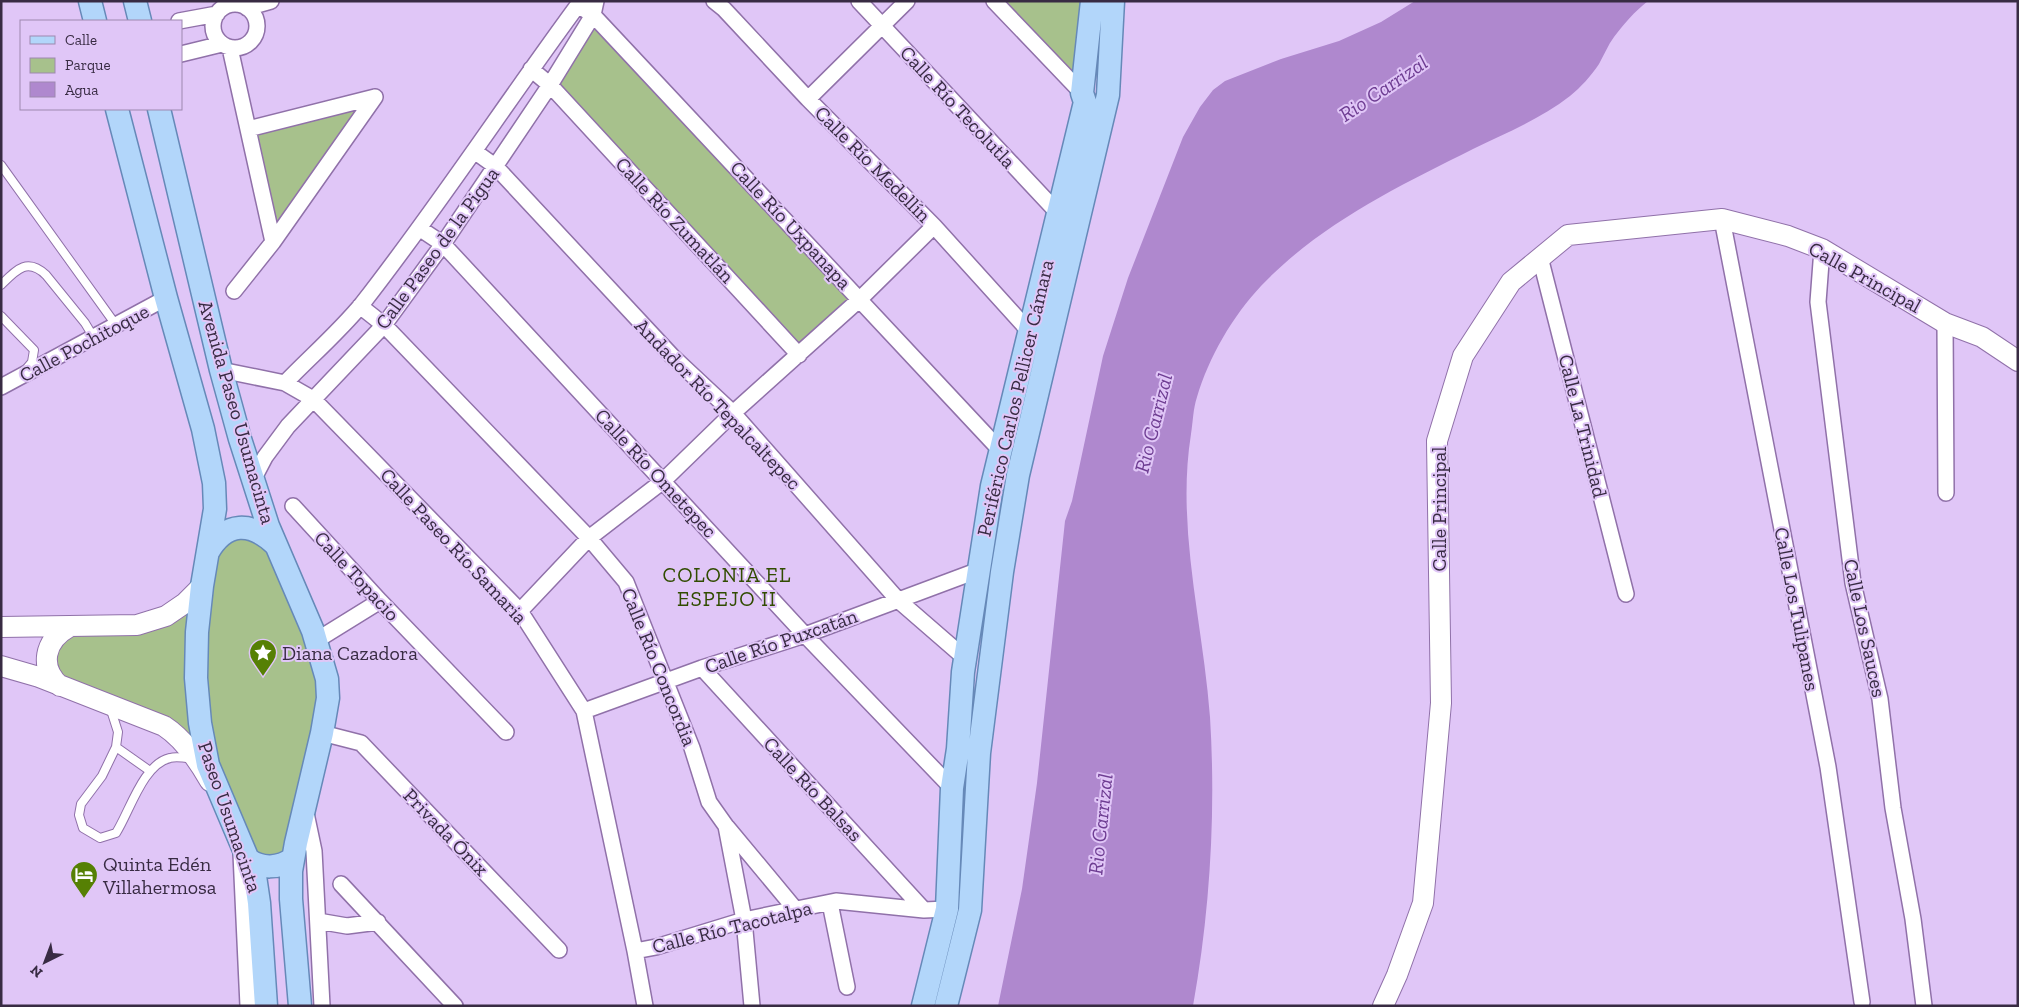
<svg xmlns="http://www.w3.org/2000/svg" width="2019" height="1007" viewBox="0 0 2019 1007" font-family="'Zilla Slab',serif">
<rect width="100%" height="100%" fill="#e0c6f7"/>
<path fill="#a7c18c" d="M994,1H1092L1081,93Z
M593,15L860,299L799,355L550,85Z
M375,97L273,242L248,129Z
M263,535L324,665L293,858L259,866L188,748L60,686L47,658L54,640L176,609L215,541Z"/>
<path fill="#af88ce" d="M1415,1H1648C1635,11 1623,25 1614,37C1608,45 1604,55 1599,64C1591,76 1581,87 1570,96C1541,119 1505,133 1473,149C1397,187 1320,224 1261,286C1232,317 1209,357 1197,397C1193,409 1193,422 1191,434C1176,528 1203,623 1210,717C1216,813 1210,911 1193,1006H998L1022,889L1037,783L1065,521L1072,501L1103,356L1128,278L1183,137L1200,107L1213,90L1225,81L1281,59L1339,41L1381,22Z"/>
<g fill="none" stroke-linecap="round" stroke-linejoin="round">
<defs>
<path id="lane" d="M1,165L116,325
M1,285C16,270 27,257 46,275L85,323L94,338
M1,316L34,350L32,362L27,368
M110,707L118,732L116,747L102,776L81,804L79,815L83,828L100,838L116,833C130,811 143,764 170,758C177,756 186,758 194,759
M116,747L150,771"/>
<path id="street" d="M714,1L724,9L808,99L934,226L1028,330
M859,1L1058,213
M994,1L1082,93
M213 26a22 22 0 1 1 44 0a22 22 0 1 1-44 0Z
M578,5L593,15L1000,450
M247,8L271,1
M179,21L217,14
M230,48L273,242
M181,54L222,44
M531,69L550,85L799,355
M808,99L907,1
M248,129L375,97
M474,151L495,166L672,356L733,413L898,600L966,659
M1722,219L1828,767L1862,1002
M419,228L443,244L805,635L952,788
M1822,249L1818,302L1853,583L1880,699L1893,808L1913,919L1924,1006
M1540,257L1626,594
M234,291L273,242L375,97
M360,306L384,325L589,538L626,582L692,748L709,802L726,826L744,920L752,1006
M1945,323L1946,493
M221,370L285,383L313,399L520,611L584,711L635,951L645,1006
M285,383C310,357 339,332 362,304C438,207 505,104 578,5L583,1
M1,387L166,298
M254,478L265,457L288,426L384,325L443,244L550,85L593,15L596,1
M293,506L380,601L506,732
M520,611L589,538L663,481L733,413L860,299L934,226
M317,640L380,601
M702,668L924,910
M584,711L702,668L805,635L979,570
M322,733L361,743L559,950
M306,813L314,851L322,1006
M727,827L796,910
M241,854L248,1006
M341,884L455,1006
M830,903L847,987
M318,921L347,926L378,922
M635,951L656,947L744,920L836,901L924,910L947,909"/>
<path id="secondary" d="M1,627L137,625L166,616L185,603L202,586
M1,666L39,677L164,726C184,739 198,760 210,781
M60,686C39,667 44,641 69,627
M1383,1006L1397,975L1423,903L1441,703L1437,441L1463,356L1511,282L1568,235L1722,219L1788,236L1822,249L1945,323L1982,337L2018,361"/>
<path id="primary" d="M90,1L95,21
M135,1L140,21
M117,109L166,298L203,429L214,483L215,509L202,586L197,632L196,678L200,723L208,765L255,876L259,903L266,1006
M159,109L221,370L240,439L268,526L313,631L327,679L328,698L322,733L296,843L291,871V899L300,1006
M208,552C226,521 251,521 276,545
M248,859C260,869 280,869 293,858
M923,1006L947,909L952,788L958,749L963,672L992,486L1085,102L1082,93L1092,1
M946,1006L970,910L979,753L1002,572L1018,475L1108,95L1113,1"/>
</defs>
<use href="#lane" stroke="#9071a9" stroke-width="10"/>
<use href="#street" stroke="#9071a9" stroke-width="18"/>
<use href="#secondary" stroke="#9071a9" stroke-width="22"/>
<use href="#primary" stroke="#6689b8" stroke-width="25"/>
<use href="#lane" stroke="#fff" stroke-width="8"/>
<use href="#street" stroke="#fff" stroke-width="15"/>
<use href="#secondary" stroke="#fff" stroke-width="20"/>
<use href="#primary" stroke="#b2d6fa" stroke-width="22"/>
</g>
<defs>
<symbol id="sight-pin" viewBox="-11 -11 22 30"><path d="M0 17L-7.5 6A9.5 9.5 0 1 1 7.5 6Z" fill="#568004" stroke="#e0c6f7"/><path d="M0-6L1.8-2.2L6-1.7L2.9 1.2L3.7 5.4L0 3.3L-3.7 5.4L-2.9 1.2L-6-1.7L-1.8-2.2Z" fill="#fff"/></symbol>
<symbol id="hotel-pin" viewBox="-11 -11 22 30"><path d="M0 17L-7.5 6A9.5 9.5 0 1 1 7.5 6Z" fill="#568004" stroke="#e0c6f7"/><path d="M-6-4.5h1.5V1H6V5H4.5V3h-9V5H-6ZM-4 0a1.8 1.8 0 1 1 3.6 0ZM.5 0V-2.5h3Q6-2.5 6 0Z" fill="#fff"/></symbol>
</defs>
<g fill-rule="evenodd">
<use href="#sight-pin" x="247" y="637" width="32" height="43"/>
<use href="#hotel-pin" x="68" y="859" width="32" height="43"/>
</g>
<g text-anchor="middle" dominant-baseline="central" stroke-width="4" stroke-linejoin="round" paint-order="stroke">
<g font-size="20" fill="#382b43" stroke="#e0c6f7">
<text transform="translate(958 107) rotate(47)">Calle Río Tecolutla</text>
<text transform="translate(873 164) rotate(45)">Calle Río Medellín</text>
<text transform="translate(675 220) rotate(47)">Calle Río Zumatlán</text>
<text transform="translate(791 225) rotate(47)">Calle Río Uxpanapa</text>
<text transform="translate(437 248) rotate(-54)">Calle Paseo de la Pigua</text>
<text transform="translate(1865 277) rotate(29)">Calle Principal</text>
<text transform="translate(84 343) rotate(-28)">Calle Pochitoque</text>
<text transform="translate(1015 398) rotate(-77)">Periférico Carlos Pellicer Cámara</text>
<text transform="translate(718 404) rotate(46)">Andador Río Tepalcaltepec</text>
<text transform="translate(237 412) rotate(74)">Avenida Paseo Usumacinta</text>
<text transform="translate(1583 426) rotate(76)">Calle La Trinidad</text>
<text transform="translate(656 473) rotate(47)">Calle Río Ometepec</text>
<text transform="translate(1439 509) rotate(-90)">Calle Principal</text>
<text transform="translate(454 546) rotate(47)">Calle Paseo Río Samaria</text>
<text transform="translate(357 576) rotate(47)">Calle Topacio</text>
<text transform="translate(1797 609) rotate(79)">Calle Los Tulipanes</text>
<text transform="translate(1865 628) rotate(78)">Calle Los Sauces</text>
<text transform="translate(781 641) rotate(-19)">Calle Río Puxcatán</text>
<text transform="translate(659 667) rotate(68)">Calle Río Concordia</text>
<text transform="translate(813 789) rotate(47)">Calle Río Balsas</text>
<text transform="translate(230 817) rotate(71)">Paseo Usumacinta</text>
<text transform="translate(446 832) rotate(46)">Privada Ónix</text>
<text transform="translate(732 927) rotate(-14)">Calle Río Tacotalpa</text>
</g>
<g font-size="20" fill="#382b43" stroke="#e0c6f7" text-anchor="start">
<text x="282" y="653">Diana Cazadora</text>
<text x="103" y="864">Quinta Edén<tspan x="103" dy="23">Villahermosa</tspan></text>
</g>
<g font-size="21" font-style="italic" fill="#6e3d92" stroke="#e0c6f7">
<text transform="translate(1383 88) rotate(-34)">Rio Carrizal</text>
<text transform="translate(1153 423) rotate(-76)">Rio Carrizal</text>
<text transform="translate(1100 824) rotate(-84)">Rio Carrizal</text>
</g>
<g font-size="21" letter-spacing="1" fill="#314c01" stroke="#e0c6f7">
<text x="727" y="574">COLONIA EL<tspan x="727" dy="24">ESPEJO II</tspan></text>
</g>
</g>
<rect width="2019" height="1007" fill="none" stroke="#382b43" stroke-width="5"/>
<rect x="20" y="20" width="162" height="90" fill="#e0c6f7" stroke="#9d88af"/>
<rect x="30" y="36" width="25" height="8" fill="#b2d6fa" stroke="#9d88af"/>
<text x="65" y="45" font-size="15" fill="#382b43">Calle</text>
<rect x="30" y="58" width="25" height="15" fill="#a7c18c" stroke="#9d88af"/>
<text x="65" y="70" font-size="15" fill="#382b43">Parque</text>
<rect x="30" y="82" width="25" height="15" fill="#af88ce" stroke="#9d88af"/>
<text x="65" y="95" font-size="15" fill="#382b43">Agua</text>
<g transform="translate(45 962) rotate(222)" stroke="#e0c6f7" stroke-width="4" paint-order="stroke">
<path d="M0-4L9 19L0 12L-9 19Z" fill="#382b43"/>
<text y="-8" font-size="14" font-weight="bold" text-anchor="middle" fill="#382b43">N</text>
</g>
</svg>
